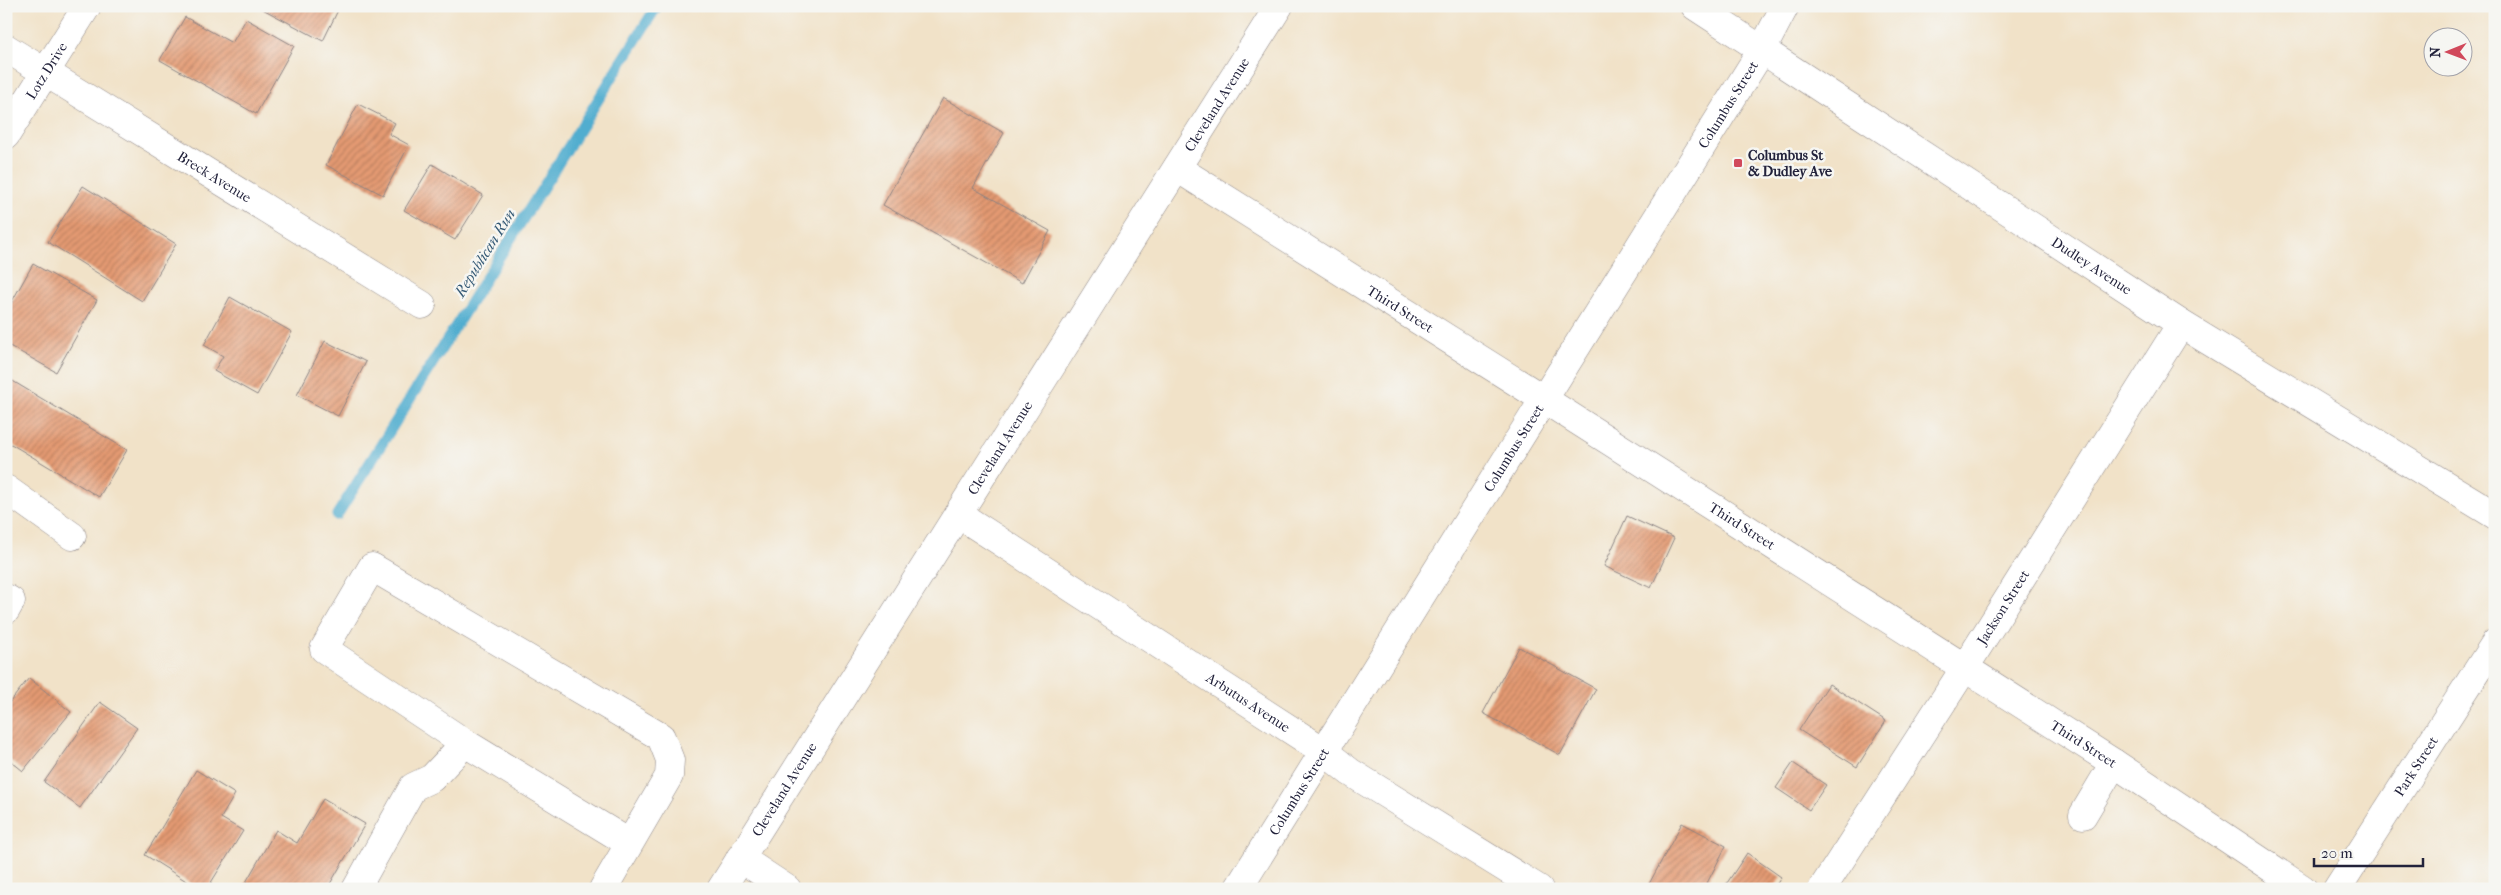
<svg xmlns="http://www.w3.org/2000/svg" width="2501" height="895" viewBox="0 0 2501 895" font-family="'IM FELL French Canon',serif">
<defs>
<pattern id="building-hatch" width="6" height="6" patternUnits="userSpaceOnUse" patternTransform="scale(1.25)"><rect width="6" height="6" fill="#e49a72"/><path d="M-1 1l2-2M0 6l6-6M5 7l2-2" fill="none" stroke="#b87d5f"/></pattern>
</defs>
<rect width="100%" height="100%" fill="#f6f6f2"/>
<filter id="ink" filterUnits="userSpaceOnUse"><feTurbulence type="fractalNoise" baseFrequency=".02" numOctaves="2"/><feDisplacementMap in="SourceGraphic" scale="10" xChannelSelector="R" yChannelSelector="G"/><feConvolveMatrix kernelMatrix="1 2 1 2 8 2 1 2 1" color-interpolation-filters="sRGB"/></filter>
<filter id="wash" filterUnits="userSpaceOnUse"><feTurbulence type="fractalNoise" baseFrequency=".0096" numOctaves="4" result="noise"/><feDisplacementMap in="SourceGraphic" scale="20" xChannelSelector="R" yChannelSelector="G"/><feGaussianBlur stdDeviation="1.12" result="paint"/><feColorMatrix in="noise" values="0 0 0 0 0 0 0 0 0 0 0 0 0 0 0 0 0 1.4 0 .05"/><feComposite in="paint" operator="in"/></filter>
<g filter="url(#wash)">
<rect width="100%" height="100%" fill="#f1e2c8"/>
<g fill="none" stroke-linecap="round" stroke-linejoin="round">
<path stroke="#51adcf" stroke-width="11" d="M337,515L657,6"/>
</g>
<g id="blocks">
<path fill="url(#building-hatch)" d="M257,6H340L323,41Z
M185,17L232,43L246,19L294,46L256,114L160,60Z
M943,98L1004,133L973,188L1050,231L1022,283L883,205Z
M358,104L395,123L389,134L409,145L383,195L326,165Z
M432,164L483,195L455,240L404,210Z
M83,186L176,244L142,301L48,242Z
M33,264L97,300L56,372L6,344V312Z
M230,297L292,332L257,395L214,371L223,356L204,345Z
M325,341L366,362L338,416L297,395Z
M6,377L127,450L99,497L6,441Z
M1627,516L1674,538L1651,588L1604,566Z
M1519,647L1596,689L1560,755L1483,713Z
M29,678L71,712L23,771L6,757V707Z
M1829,684L1886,721L1857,767L1799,730Z
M100,702L137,728L80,808L44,782Z
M1793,763L1826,785L1809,810L1776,788Z
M196,770L235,794L221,818L243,831L207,889H199L145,855Z
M323,799L365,824L327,889H242L276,830L297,843Z
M1682,823L1726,846L1704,889H1657L1649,884Z
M1747,853L1781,877L1774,889H1723Z"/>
</g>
</g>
<g filter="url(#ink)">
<use href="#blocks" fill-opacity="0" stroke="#8a8282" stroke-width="1"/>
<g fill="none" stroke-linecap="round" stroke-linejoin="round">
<defs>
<g id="minor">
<path id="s1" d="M1695,6L2181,324L2495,515"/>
<path id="s2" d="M6,48L422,305"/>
<path id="s3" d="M6,135L87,6"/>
<path id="s4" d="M1177,168L1545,400L2114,763L2303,889"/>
<path d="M6,489L72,536"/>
<path id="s5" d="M958,514L1325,752L1350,772L1539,889"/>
<path d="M6,598L11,601L6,610"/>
<path d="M465,743L629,843"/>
<path d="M2083,815L2114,763"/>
<path d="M740,858L787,889"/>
<path d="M356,889L413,787L432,778L465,743L324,649L372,567L661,737L670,760L669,776L603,889"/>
<path id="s6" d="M721,889L1279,6"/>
<path id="s7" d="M1822,889L1964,669L2181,324"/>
<path id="s8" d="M2337,889L2495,643"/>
</g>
<g id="major">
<path id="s9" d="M1238,889L1762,50L1785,6"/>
</g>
</defs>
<use href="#minor" stroke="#8a8282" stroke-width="29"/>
<use href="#major" stroke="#8a8282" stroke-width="29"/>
<use href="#minor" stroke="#fff" stroke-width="28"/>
<use href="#major" stroke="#fff" stroke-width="28"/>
</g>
</g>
<rect fill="#d1495b" stroke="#f6f6f2" stroke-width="2" x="1733" y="158" width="10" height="10" rx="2.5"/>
<g text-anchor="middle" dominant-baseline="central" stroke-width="5" stroke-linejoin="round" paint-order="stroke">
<g font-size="14" fill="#22223b" stroke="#f6f6f2">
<text stroke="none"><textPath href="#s3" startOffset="76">Lotz Drive</textPath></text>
<text stroke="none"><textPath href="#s6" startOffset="928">Cleveland Avenue</textPath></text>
<text stroke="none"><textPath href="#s9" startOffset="925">Columbus Street</textPath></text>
<text stroke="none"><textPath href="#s2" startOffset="245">Breck Avenue</textPath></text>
<text stroke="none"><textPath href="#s1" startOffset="474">Dudley Avenue</textPath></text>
<text stroke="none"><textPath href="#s4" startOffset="264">Third Street</textPath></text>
<text stroke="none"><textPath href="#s6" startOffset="522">Cleveland Avenue</textPath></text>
<text stroke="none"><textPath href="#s9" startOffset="520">Columbus Street</textPath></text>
<text stroke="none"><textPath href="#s4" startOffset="669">Third Street</textPath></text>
<text stroke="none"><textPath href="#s7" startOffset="335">Jackson Street</textPath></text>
<text stroke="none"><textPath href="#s5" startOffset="346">Arbutus Avenue</textPath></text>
<text stroke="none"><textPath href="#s4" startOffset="1074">Third Street</textPath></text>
<text stroke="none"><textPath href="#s8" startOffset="146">Park Street</textPath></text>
<text stroke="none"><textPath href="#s6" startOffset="118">Cleveland Avenue</textPath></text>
<text stroke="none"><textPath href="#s9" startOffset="115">Columbus Street</textPath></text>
</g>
<g font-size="14" font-weight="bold" fill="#22223b" stroke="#f6f6f2" text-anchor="start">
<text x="1748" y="155">Columbus St<tspan x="1748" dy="16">&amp; Dudley Ave</tspan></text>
</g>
<g font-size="15" font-style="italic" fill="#355a76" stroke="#f6f6f2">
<text transform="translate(485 253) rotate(-58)">Republican Run</text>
</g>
</g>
<rect width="2501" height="895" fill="none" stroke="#f6f6f2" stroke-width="25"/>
<g transform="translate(2448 52) rotate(269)"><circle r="24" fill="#f6f6f2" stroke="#a1a1a9"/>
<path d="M0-4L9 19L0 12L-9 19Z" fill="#d1495b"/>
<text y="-8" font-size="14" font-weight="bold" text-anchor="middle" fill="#22223b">N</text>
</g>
<path d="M2314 858v8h109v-8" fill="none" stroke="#22223b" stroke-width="2.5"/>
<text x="2321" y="858" font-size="15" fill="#22223b" stroke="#f6f6f2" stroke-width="4" paint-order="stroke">20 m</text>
</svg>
